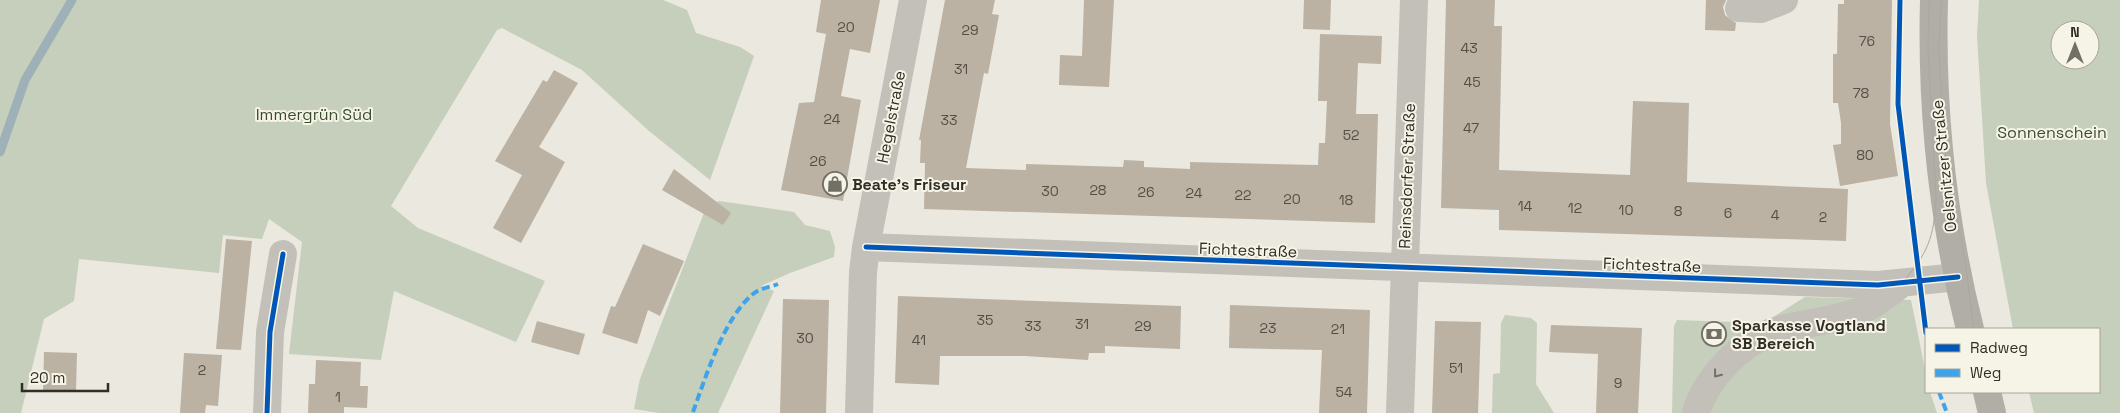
<svg xmlns="http://www.w3.org/2000/svg" width="2120" height="413" viewBox="0 0 2120 413" font-family="'Space Grotesk',sans-serif">
<rect width="100%" height="100%" fill="#eae8df"/>
<path fill="#c5cfbb" fill-rule="evenodd" d="M0,0H663L687,10L696,33L740,47L754,56L710,180L649,131L582,70L502,28L497,30L391,206L418,228L545,281L516,342L394,291L381,360L289,354L302,242L269,219L262,239L223,235L219,273L79,259L74,301L44,319L21,413H0Z
M1979,0H2120V413H2034L2029,392H2099V329H2013L1986,183L1977,36ZM2060,30H2090V60H2060Z
M719,201L794,212L805,225L830,231L835,247L834,257L790,273L761,286L774,291L718,413H659L634,409L640,379L707,205Z
M1805,297L1911,300L1926,374V392H1930L1937,413H1672L1674,326L1677,320L1764,323Z
M1505,315L1531,318L1537,323L1536,384L1554,413H1492L1493,374L1500,373L1501,323Z"/>
<g fill="none" stroke-linecap="round" stroke-linejoin="round">
<path stroke="#9eb0b8" stroke-width="9" d="M0,152L25,80L72,0"/>
</g>
<path fill="#bbb2a3" d="M821,0H880L870,53L850,49L841,96L861,100L843,201L781,190L799,103L814,102L826,34L816,32Z
M945,0H995L992,14L999,15L988,74L984,73L966,168L1026,170V164L1123,167L1124,160L1144,161V167L1190,169V162L1318,165L1319,143H1325L1327,101H1318L1320,34L1382,36L1381,64L1358,63L1356,114H1378L1375,223L924,209L925,163H920L921,140H919Z
M1084,0H1114L1109,87L1059,85L1060,55L1082,56Z
M1304,0H1331L1330,30L1303,29Z
M1446,0H1495L1494,26H1502L1499,170L1630,175L1633,101L1689,103L1687,182L1848,189L1846,241L1499,230V210L1441,208Z
M1706,0H1726L1723,7L1725,15L1736,23L1735,31L1705,30Z
M1844,0H1892L1890,124L1898,176L1840,186L1833,145L1841,144V123L1838,103H1833V54H1837L1838,4H1844Z
M554,70L578,83L539,147L565,162L521,243L493,228L522,175L495,161L543,80L547,82Z
M674,169L731,213L723,225L662,190Z
M226,239L252,241L241,350L216,349Z
M643,244L684,261L660,316L648,310L637,344L602,333L611,306L615,307Z
M898,296L1181,306L1180,349L1105,346V353H1089L1088,360L1025,356H940L939,385L895,383Z
M783,299L829,300L826,413H780Z
M1230,305L1370,310L1367,413H1319L1322,350L1229,348Z
M537,321L585,334L579,355L531,342Z
M1435,321L1481,322L1478,413H1432Z
M1551,325L1642,328L1638,413H1596L1598,354L1549,352Z
M44,352L77,353L76,392L43,391Z
M184,353L222,355L218,406L206,405L205,413H180Z
M316,360L361,362L360,386H368L367,408L344,407V413H308L309,384H315Z"/>
<g fill="none" stroke-linecap="round" stroke-linejoin="round">
<path stroke="#c2c0b8" stroke-width="28" d="M1739,8L1761,9L1784,0
M866,247L1878,285L1958,277
M267,413L270,332L283,254
M859,413L863,272L866,247L913,0
M1400,413L1414,0
M1696,413C1705,380 1739,344 1772,332C1802,322 1835,322 1864,309C1878,302 1890,293 1902,283"/>
<path stroke="#b1aea7" stroke-width="28" d="M1934,0C1931,110 1943,222 1970,329
M1987,392L1992,413"/>
<path stroke="#aaa8a2" stroke-width="1" d="M1941,0L1939,49L1944,145L1966,268L1974,329
M1902,283C1928,253 1934,238 1936,198L1928,48L1929,0"/>
<path stroke="#3ea3eb" stroke-width="4" stroke-dasharray="8 4" stroke-linecap="butt" d="M1939,392L1947,413
M693,412C706,376 724,318 753,294C760,288 771,287 778,284"/>
<defs>
<path id="cycleway" d="M1900,0L1898,104L1926,333
M866,247L1878,285L1958,277
M267,413L270,332L283,254"/>
</defs>
<use href="#cycleway" stroke="#f6f4e6" stroke-width="8"/>
<use href="#cycleway" stroke="#0057b8" stroke-width="5"/>
</g>
<defs><path id="oneway-chevron" d="M-2-3.5L2.5 0L-2 3.5" fill="none" stroke-width="1.6" stroke-linecap="round" stroke-linejoin="round" transform="scale(1.25)"/></defs>
<use stroke="#737068" href="#oneway-chevron" transform="translate(1717 374) rotate(128)"/>
<defs>
<symbol id="shop-ring" viewBox="-11 -11 22 22"><circle r="9.5" fill="#f6f4e6" stroke="#726f67" stroke-width="1.5"/><path d="M-5-2.5h2.3a2.7 3.5 0 0 1 5.4 0H5L5.5 6h-11ZM-1.5-2.5h3a1.5 2.3 0 0 0-3 0Z" fill="#726f67"/></symbol>
<symbol id="bank-ring" viewBox="-11 -11 22 22"><circle r="9.5" fill="#f6f4e6" stroke="#726f67" stroke-width="1.5"/><path d="M-6-4H6V4H-6ZM0-2.3a2.3 2.3 0 1 0 0 4.6a2.3 2.3 0 1 0 0-4.6Z" fill="#726f67"/></symbol>
</defs>
<g fill-rule="evenodd">
<use href="#shop-ring" x="821" y="170" width="28" height="28"/>
<use href="#bank-ring" x="1700" y="320" width="28" height="28"/>
</g>
<g text-anchor="middle" dominant-baseline="central" stroke-width="4" stroke-linejoin="round" paint-order="stroke">
<g font-size="14" fill="#544f46">
<text x="846" y="27">20</text>
<text x="970" y="30">29</text>
<text x="1867" y="41">76</text>
<text x="1469" y="48">43</text>
<text x="961" y="69">31</text>
<text x="1472" y="82">45</text>
<text x="1861" y="93">78</text>
<text x="832" y="119">24</text>
<text x="949" y="120">33</text>
<text x="1471" y="128">47</text>
<text x="1351" y="135">52</text>
<text x="1865" y="155">80</text>
<text x="818" y="161">26</text>
<text x="1098" y="190">28</text>
<text x="1050" y="191">30</text>
<text x="1146" y="192">26</text>
<text x="1194" y="193">24</text>
<text x="1243" y="195">22</text>
<text x="1292" y="199">20</text>
<text x="1346" y="200">18</text>
<text x="1525" y="206">14</text>
<text x="1575" y="208">12</text>
<text x="1626" y="210">10</text>
<text x="1678" y="211">8</text>
<text x="1728" y="213">6</text>
<text x="1775" y="215">4</text>
<text x="1823" y="217">2</text>
<text x="985" y="320">35</text>
<text x="1082" y="324">31</text>
<text x="1033" y="326">33</text>
<text x="1143" y="326">29</text>
<text x="1268" y="328">23</text>
<text x="1338" y="329">21</text>
<text x="805" y="338">30</text>
<text x="919" y="340">41</text>
<text x="1456" y="368">51</text>
<text x="202" y="370">2</text>
<text x="1618" y="383">9</text>
<text x="1344" y="392">54</text>
<text x="338" y="397">1</text>
</g>
<g font-size="16" fill="#384d2e" stroke="#f6f4e6">
<text x="314" y="114">Immergrün Süd</text>
<text x="2052" y="132">Sonnenschein</text>
</g>
<g font-size="16" fill="#322e27" stroke="#f6f4e6">
<text transform="translate(891 117) rotate(-79)">Hegelstraße</text>
<text transform="translate(1944 166) rotate(-96)">Oelsnitzer Straße</text>
<text transform="translate(1407 176) rotate(-88)">Reinsdorfer Straße</text>
<text transform="translate(1248 250) rotate(2)">Fichtestraße</text>
<text transform="translate(1652 265) rotate(2)">Fichtestraße</text>
</g>
<g font-size="16" font-weight="bold" fill="#322e27" stroke="#f6f4e6" text-anchor="start">
<text x="852" y="184">Beate's Friseur</text>
<text x="1732" y="325">Sparkasse Vogtland<tspan x="1732" dy="18">SB Bereich</tspan></text>
</g>
</g>
<rect x="1925" y="328" width="175" height="65" fill="#f6f4e6" stroke="#a8a59a"/>
<rect x="1935" y="344" width="25" height="8" fill="#0057b8" stroke="#a8a59a"/>
<text x="1970" y="353" font-size="15" fill="#322e27">Radweg</text>
<rect x="1935" y="369" width="25" height="8" fill="#3ea3eb" stroke="#a8a59a"/>
<text x="1970" y="378" font-size="15" fill="#322e27">Weg</text>
<g transform="translate(2075 45)"><circle r="24" fill="#f6f4e6" stroke="#a8a59a"/>
<path d="M0-4L9 19L0 12L-9 19Z" fill="#726f67"/>
<text y="-8" font-size="14" font-weight="bold" text-anchor="middle" fill="#322e27">N</text>
</g>
<path d="M22 383v8h86v-8" fill="none" stroke="#322e27" stroke-width="2.5"/>
<text x="30" y="383" font-size="15" fill="#322e27" stroke="#f6f4e6" stroke-width="4" paint-order="stroke">20 m</text>
</svg>
